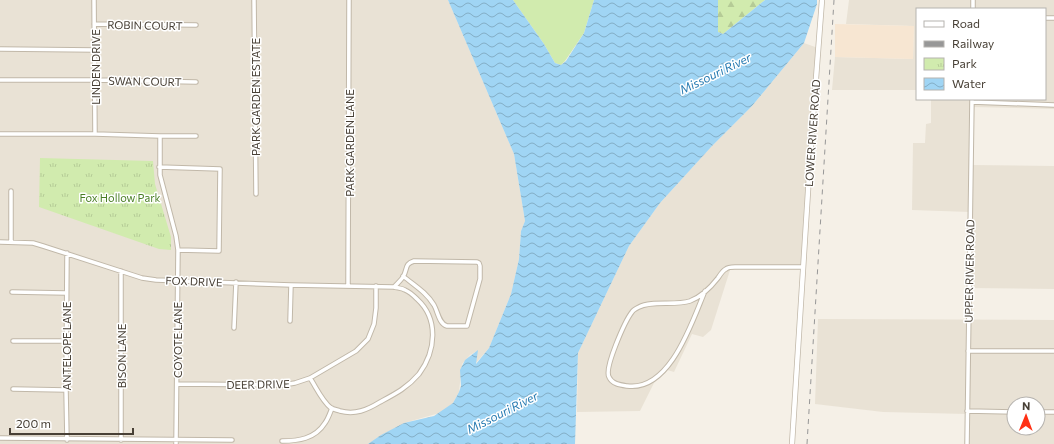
<svg xmlns="http://www.w3.org/2000/svg" width="1054" height="444" viewBox="0 0 1054 444" font-family="Commissioner,sans-serif">
<defs>
<pattern id="forest-firs" width="22" height="20" patternUnits="userSpaceOnUse"><rect width="22" height="20" fill="#d1ebae"/><path d="M5 1l3.5 6h-7zM16 11l3.5 6h-7z" fill="#b5cb96"/></pattern>
<pattern id="park-tufts" width="24" height="20" patternUnits="userSpaceOnUse"><rect width="24" height="20" fill="#d1ebae"/><path d="M3 7l-1-3M5 7V3M7 7l1-3M15 17l-1-3M17 17v-4M19 17l1-3" fill="none" stroke="#b5cb96"/></pattern>
<pattern id="water-waves" width="16" height="10" patternUnits="userSpaceOnUse"><rect width="16" height="10" fill="#a0d5f4"/><path d="M0 5q4-4 8 0t8 0" fill="none" stroke="#84aec6"/></pattern>
</defs>
<rect width="100%" height="100%" fill="#f5f0e7"/>
<path fill="#e9e2d5" fill-rule="evenodd" d="M0,0H448L514,154L525,221L521,231L519,259L511,294L489,348L475,364L477,351L470,355L462,364L459,392L453,403L443,412L404,423L373,444H0Z
M849,0H1054V109L972,107L971,165L1054,166V289L969,288L970,212L912,210L913,143H925L926,124L931,123V99H1045V9H917V90H832L835,57L913,59L914,26L846,24Z
M804,43L818,48L803,267H731L711,330L703,337L692,334L674,372L664,369L656,379L640,411L577,412L578,353L629,246L660,203L712,146L752,106Z
M818,319L1054,320V444H967V414L883,412L815,404ZM1014,404H1038V428H1014Z"/>
<path fill="#f7e6d2" d="M835,24L914,26L913,59L835,57Z"/>
<path fill="#d1ebae" d="M513,0H594L584,33L565,61L561,65L555,63L544,44Z"/>
<path fill="url(#forest-firs)" d="M718,0H765L723,34L718,32Z"/>
<path fill="url(#park-tufts)" d="M40,158L153,161L155,184L171,237V250L159,249L39,207Z"/>
<path fill="url(#water-waves)" d="M448,0H513L544,44L555,63L561,65L566,61L584,33L594,0H718V32L723,34L765,0H817V4L804,43L752,106L712,146L660,203L629,246L578,353L575,444H368L381,435L404,423L434,416L453,403L459,392L461,386L460,370L465,360L478,350L476,364L489,348L511,294L519,259L521,231L525,221L514,154Z"/>
<g fill="none" stroke-linecap="round" stroke-linejoin="round">
<defs>
<path id="minor" d="M94,0L95,134
M254,0L256,194
M973,9V0
M1045,18H1054
M94,24L196,25
M0,49L95,50
M0,80H94L196,82
M972,102L1054,105
M0,134H95L160,136V175L176,236L178,250L176,444
M160,136H196
M159,167L220,169L219,251L178,250
M0,242L33,243L43,246L142,278L156,280L291,285L394,287C397,288 402,288 405,290C410,292 414,296 417,299C439,319 436,351 419,374C407,388 395,394 380,402C367,410 355,415 340,411C337,410 333,409 331,408C322,401 316,387 310,378
M11,242V191
M348,286L349,0
M394,287C397,284 401,280 403,277C408,269 404,264 414,261L477,262L479,263L480,266V279L467,326H447C439,324 438,312 434,305C426,292 415,286 403,276
M705,291C692,322 670,392 627,386C620,385 612,384 609,377C604,368 625,321 632,312C633,310 637,308 639,307C652,300 675,306 690,301C701,297 711,287 718,278C720,275 723,270 726,269C728,267 732,267 735,267H803
M12,292L66,293
M290,321L291,285
M234,328L236,282
M13,341H66
M968,351H1054
M177,384L283,385L295,383L310,378L356,351L368,339L374,324L376,308V286
M13,389L66,390
M967,411L1014,412
M1038,412H1054
M0,438L232,440
M67,440L66,390L67,253
M121,440V271
M282,441C298,441 315,439 325,423C328,419 330,413 332,408
M967,444L972,99"/>
<path id="tertiary" d="M792,444L811,144L822,0"/>
</defs>
<use href="#minor" stroke="#c1b8a9" stroke-width="5.5"/>
<use href="#tertiary" stroke="#c1b8a9" stroke-width="6"/>
<use href="#minor" stroke="#fff" stroke-width="3.5"/>
<use href="#tertiary" stroke="#fff" stroke-width="4.5"/>
<path stroke="#979797" stroke-width="1" stroke-dasharray="5 5" stroke-linecap="butt" d="M807,444L834,0"/>
</g>
<g text-anchor="middle" dominant-baseline="central" stroke-width="3" stroke-linejoin="round" paint-order="stroke">
<g font-size="11" fill="#484036" stroke="#fff">
<text transform="translate(145 25) rotate(1)">ROBIN COURT</text>
<text transform="translate(95 67) rotate(-90)">LINDEN DRIVE</text>
<text transform="translate(145 81) rotate(1)">SWAN COURT</text>
<text transform="translate(255 97) rotate(-90)">PARK GARDEN ESTATE</text>
<text transform="translate(812 133) rotate(-86)">LOWER RIVER ROAD</text>
<text transform="translate(349 143) rotate(-90)">PARK GARDEN LANE</text>
<text transform="translate(969 271) rotate(-89)">UPPER RIVER ROAD</text>
<text transform="translate(194 281) rotate(2)">FOX DRIVE</text>
<text transform="translate(177 340) rotate(-90)">COYOTE LANE</text>
<text transform="translate(66 346) rotate(-90)">ANTELOPE LANE</text>
<text transform="translate(121 356) rotate(-90)">BISON LANE</text>
<text transform="translate(258 384) rotate(-1)">DEER DRIVE</text>
</g>
<g font-size="11" fill="#497e25" stroke="#fff">
<text x="120" y="197">Fox Hollow Park</text>
</g>
<g font-size="12" font-style="italic" fill="#277bb2" stroke="#fff">
<text transform="translate(715 73) rotate(-26)">Missouri River</text>
<text transform="translate(502 412) rotate(-27)">Missouri River</text>
</g>
</g>
<rect x="916" y="8" width="130" height="92" fill="#ffffff" stroke="#b6b3af"/>
<rect x="924" y="21" width="20" height="6" fill="#ffffff" stroke="#b6b3af"/>
<text x="952" y="28" font-size="12" fill="#484036">Road</text>
<rect x="924" y="41" width="20" height="6" fill="#979797" stroke="#b6b3af"/>
<text x="952" y="48" font-size="12" fill="#484036">Railway</text>
<rect x="924" y="58" width="20" height="12" fill="url(#park-tufts)" stroke="#b6b3af"/>
<text x="952" y="68" font-size="12" fill="#484036">Park</text>
<rect x="924" y="78" width="20" height="12" fill="url(#water-waves)" stroke="#b6b3af"/>
<text x="952" y="88" font-size="12" fill="#484036">Water</text>
<g transform="translate(1026 416) rotate(1)"><circle r="19" fill="#ffffff" stroke="#b6b3af"/>
<path d="M0-3L7 15L0 10L-7 15Z" fill="#ff3014"/>
<text y="-6" font-size="11" font-weight="bold" text-anchor="middle" fill="#484036">N</text>
</g>
<path d="M10 428v6h123v-6" fill="none" stroke="#484036" stroke-width="2"/>
<text x="16" y="428" font-size="12" fill="#484036" stroke="#ffffff" stroke-width="3" paint-order="stroke">200 m</text>
</svg>
